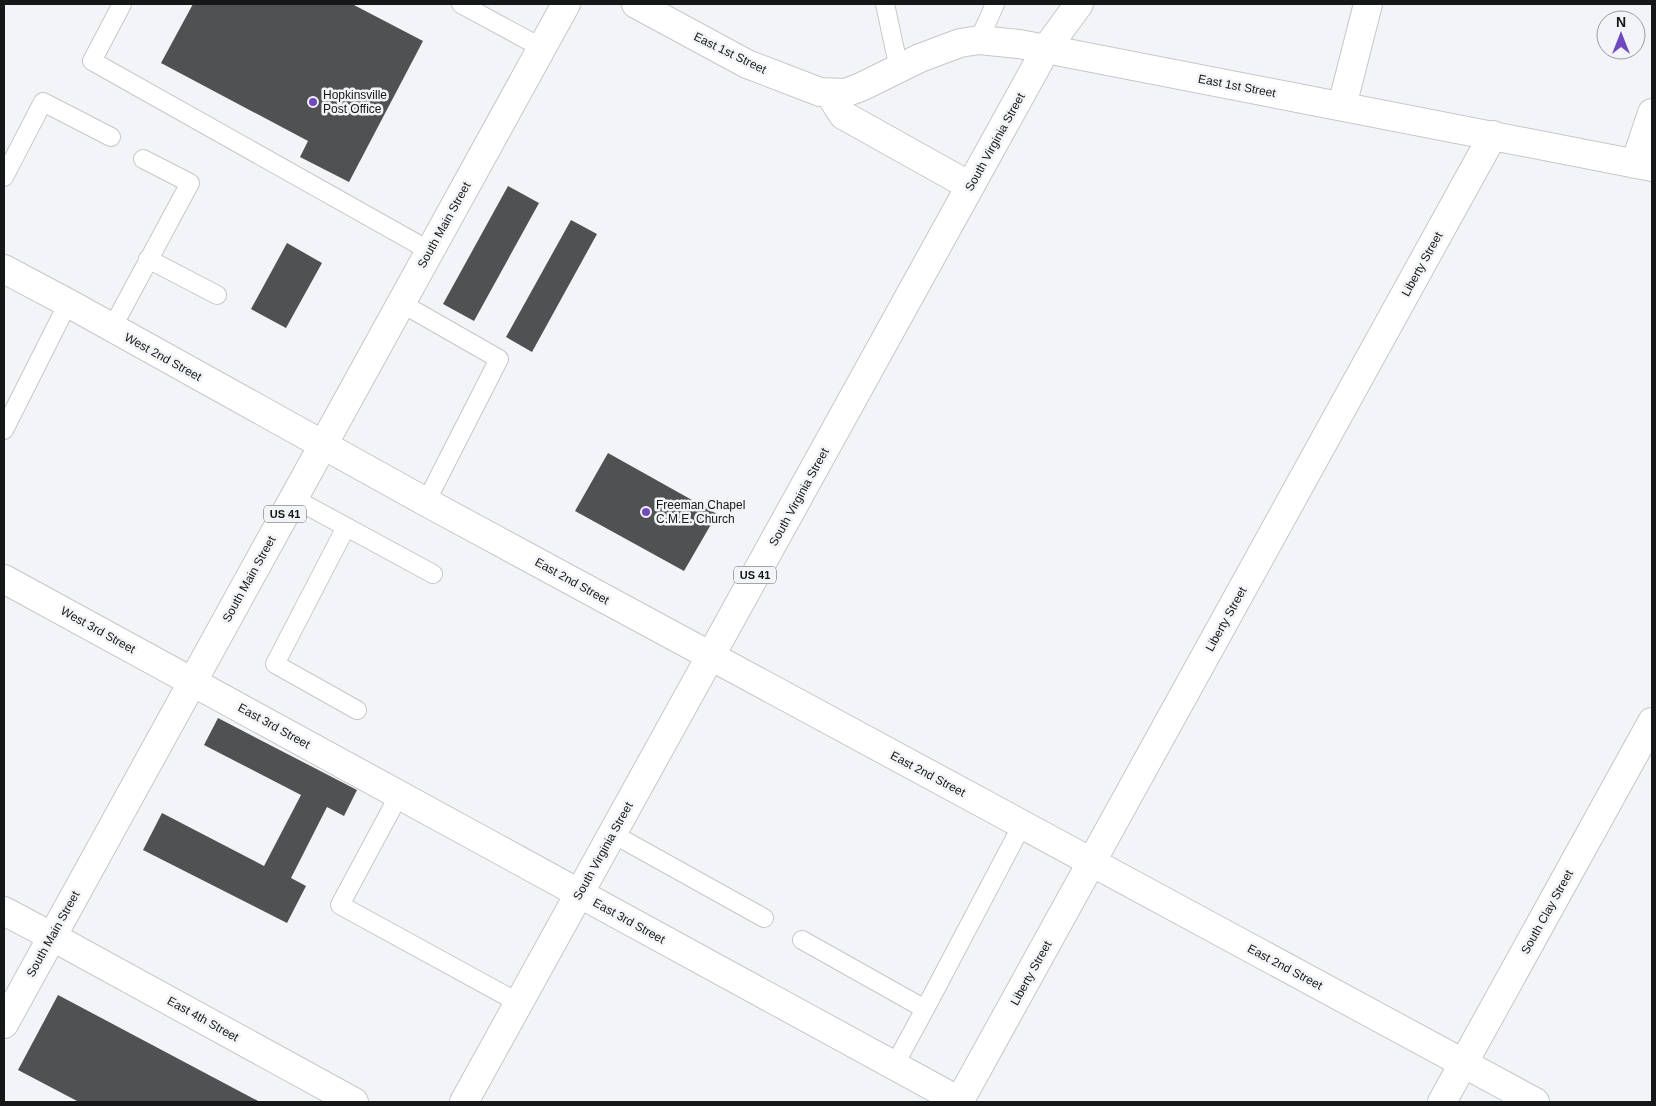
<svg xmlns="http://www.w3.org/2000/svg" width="1656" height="1106" viewBox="0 0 1656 1106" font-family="Arial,sans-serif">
<rect width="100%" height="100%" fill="#f3f4f7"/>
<path fill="#505153" d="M193,4H352L423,41L349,182L300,157L308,141L161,63Z
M508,186L539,203L474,321L443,304Z
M571,220L597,234L532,352L506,337Z
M287,243L322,263L286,328L251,309Z
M608,453L717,514L684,571L575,511Z
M218,718L357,790L344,816L327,807L291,878L306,886L287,923L143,850L162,813L264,866L301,795L204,745Z
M58,995L260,1102H79L18,1070Z"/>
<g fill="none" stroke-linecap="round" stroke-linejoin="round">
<defs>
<path id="service" d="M122,4L92,61L430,251
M461,4L542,48
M885,4L899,69
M979,40L995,4
M4,177L43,102L111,137
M148,259L217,295
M401,303L499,359L426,502
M112,328L190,183L143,159
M4,430L68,303
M293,498L433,574
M346,527L275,664L357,710
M399,795L340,905L519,1003
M613,834L764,918
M802,940L925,1009L1022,825
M894,1066L925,1009"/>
<path id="minor" d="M636,4L747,64L820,92L845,93L861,87L920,58L960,43L979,40L1019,44L1046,49L1652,167
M829,93L843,115L970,186
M1342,106L1368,4
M1635,164L1652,113
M4,269L68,303L426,502L1535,1102
M4,579L961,1102
M4,911L51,936
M959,1102L1493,135
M1442,1102L1652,722"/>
<path id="tertiary" d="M51,936L354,1102"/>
<path id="primary" d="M4,1024L566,4
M464,1102L1046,49L1079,4"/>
</defs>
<use href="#service" stroke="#c6c7c9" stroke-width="20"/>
<use href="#minor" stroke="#c6c7c9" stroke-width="30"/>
<use href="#tertiary" stroke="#c6c7c9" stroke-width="30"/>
<use href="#primary" stroke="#c6c7c9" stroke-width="30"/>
<use href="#service" stroke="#fff" stroke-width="18"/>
<use href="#minor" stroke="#fff" stroke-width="28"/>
<use href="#tertiary" stroke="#fff" stroke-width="28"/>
<use href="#primary" stroke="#fff" stroke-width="28"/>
</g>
<g fill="#7049c1" stroke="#f3f4f7" stroke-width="2">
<circle cx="313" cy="102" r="5"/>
<circle cx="646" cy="512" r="5"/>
</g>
<g text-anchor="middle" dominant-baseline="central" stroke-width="5" stroke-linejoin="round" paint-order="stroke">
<g fill="#f3f4f7" stroke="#58595b" stroke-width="1">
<rect x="264" y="505.5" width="42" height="17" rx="4"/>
<rect x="734" y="566.5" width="42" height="17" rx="4"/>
</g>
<g font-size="11" font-weight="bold" fill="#161718">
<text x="285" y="514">US 41</text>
<text x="755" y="575">US 41</text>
</g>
<g font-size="12" fill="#161718" stroke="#f3f4f7">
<text transform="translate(730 53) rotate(26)">East 1st Street</text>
<text transform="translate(1237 86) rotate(11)">East 1st Street</text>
<text transform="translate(995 142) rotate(-61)">South Virginia Street</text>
<text transform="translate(444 225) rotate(-61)">South Main Street</text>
<text transform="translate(1422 264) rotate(-61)">Liberty Street</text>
<text transform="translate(163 357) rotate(29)">West 2nd Street</text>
<text transform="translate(799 497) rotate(-61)">South Virginia Street</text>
<text transform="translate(249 579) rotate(-61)">South Main Street</text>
<text transform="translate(572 581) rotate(29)">East 2nd Street</text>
<text transform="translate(1226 619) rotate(-61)">Liberty Street</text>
<text transform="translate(98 630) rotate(29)">West 3rd Street</text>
<text transform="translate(274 726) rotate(29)">East 3rd Street</text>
<text transform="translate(928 774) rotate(28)">East 2nd Street</text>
<text transform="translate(603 851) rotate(-61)">South Virginia Street</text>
<text transform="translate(1547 912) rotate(-61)">South Clay Street</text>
<text transform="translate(629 921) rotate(29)">East 3rd Street</text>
<text transform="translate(53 934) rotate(-61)">South Main Street</text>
<text transform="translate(1285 967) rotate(28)">East 2nd Street</text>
<text transform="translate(1031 973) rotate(-61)">Liberty Street</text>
<text transform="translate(203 1019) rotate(29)">East 4th Street</text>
</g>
<g font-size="12" fill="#161718" stroke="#f3f4f7" text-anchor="start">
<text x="323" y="95">Hopkinsville<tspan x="323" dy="14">Post Office</tspan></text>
<text x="656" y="505">Freeman Chapel<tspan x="656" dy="14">C.M.E. Church</tspan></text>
</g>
</g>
<rect width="1656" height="1106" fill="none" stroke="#161718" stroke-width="10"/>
<g transform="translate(1621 35)"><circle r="24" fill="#f3f4f7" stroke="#9b9c9e"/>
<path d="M0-4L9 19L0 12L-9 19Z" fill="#7049c1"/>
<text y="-8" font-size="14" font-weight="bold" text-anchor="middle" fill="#161718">N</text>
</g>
</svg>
